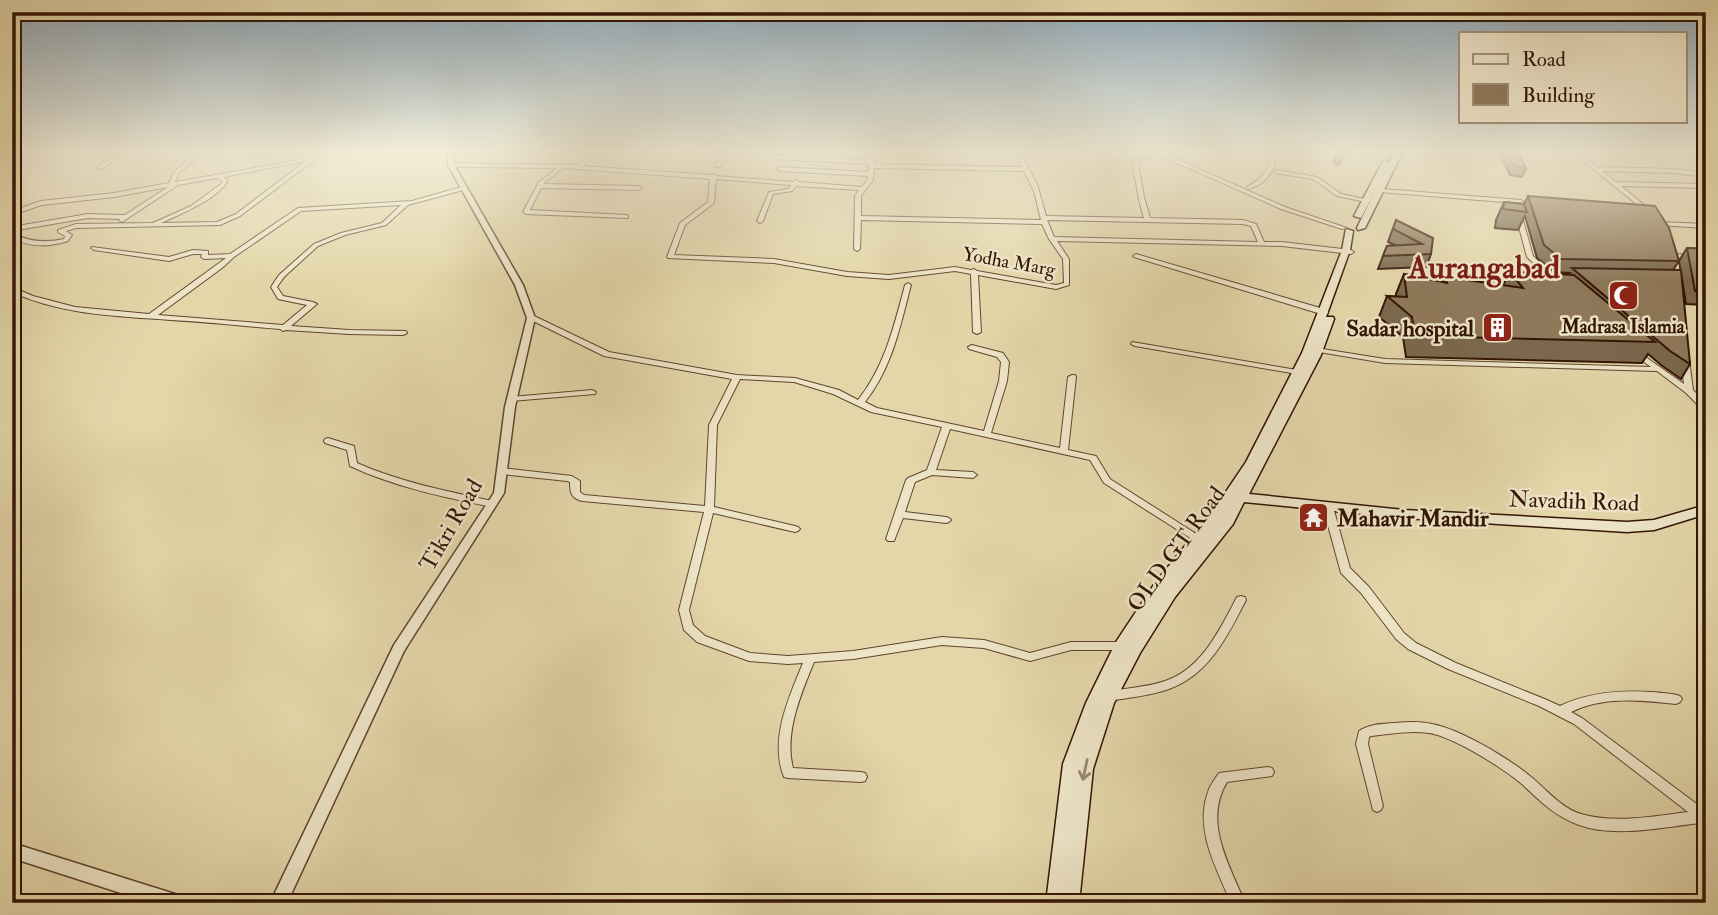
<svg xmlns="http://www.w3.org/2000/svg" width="1718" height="915" viewBox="0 0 1718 915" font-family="'IM FELL Double Pica',serif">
<rect width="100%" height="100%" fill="#e3d6a9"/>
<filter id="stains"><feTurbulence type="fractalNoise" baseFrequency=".00286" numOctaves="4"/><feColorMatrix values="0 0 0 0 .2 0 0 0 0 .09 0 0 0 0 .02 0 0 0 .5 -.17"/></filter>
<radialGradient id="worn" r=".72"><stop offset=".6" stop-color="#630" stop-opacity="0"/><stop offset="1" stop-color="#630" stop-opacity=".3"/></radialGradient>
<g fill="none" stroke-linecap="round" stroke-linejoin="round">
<defs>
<path id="minor" d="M111,153H117C112,161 107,169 97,169V167L107,161Z
M196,153H202L178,174L175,182L300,160L321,153H329L317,158L240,216L220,225L76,228L66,231L72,235L68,241C49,247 30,248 12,238V233C29,242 45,243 64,239L65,236L58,232V230L76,224L153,223L191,206L221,184L222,181L217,178L178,185L122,222L119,220L120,219L88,218L17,230L14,228L17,226L88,214L125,215L168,187L114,197L42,205L12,215V211L41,201L114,193L169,183L174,172ZM306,161L236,214L217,222L161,223C179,215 220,198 228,180L223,177Z
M242,153H253L250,155Z
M589,153H595L583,166L711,175L713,174L716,176L793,182L796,180L799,182L862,187L867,180L868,176L780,171L777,169L780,167L868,172L869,167L867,166L869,164L774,159L771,157L774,155L869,160L870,153H876L874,164L1022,167L1014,153H1020L1037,184L1046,216L1144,218L1140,204L1132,162L1143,155L1163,153L1285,207L1347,228L1342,229L1281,209L1159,155L1147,157L1138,163L1144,197L1150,218L1243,220L1256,224L1264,242H1282L1351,250L1354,252L1351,254L1282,246L1057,241L1069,259V285L1056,289L978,275L981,332L977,334L973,332L971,274L955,271L889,279L847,276L774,263L668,258L667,257L680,223L708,202L710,179L563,168L543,184L639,186L642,188L639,190L541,188L530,210L626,215L628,216V218L526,214L523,212L539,182L557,168L451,167L448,165L451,163L578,165ZM874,168L1024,171L1034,191L1041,220L861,216V196L873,180ZM716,179L791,185L788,189L769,192L757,221L760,223L763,221L773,194L792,191L796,186L859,190L855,196L854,249L857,251L860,249L861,220L1042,224L1049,239L1063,259L1064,283L1056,285L977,271L974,269L971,270L955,267L889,275L847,272L774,259L674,255L685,225L714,203ZM1047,220L1243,224L1251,226L1258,242L1054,237Z
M725,153H731L720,167H716L715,166Z
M1271,153H1277C1275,171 1265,186 1247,189V187C1262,179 1269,170 1271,153Z
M1573,153H1579L1597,167L1675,169L1706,173V177L1675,173L1602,171L1616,182L1706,184V188L1621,186L1654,213L1649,214Z
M1685,153H1691L1706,162V166Z
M1277,170L1317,177L1341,194L1369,200L1366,202L1337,196L1313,179L1275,173L1274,172Z
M465,186L468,188L467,189L408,205L386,225L345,235L318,246L284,277L277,287L283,296L313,302L317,304L291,326L349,330L406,331L407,333L403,335L349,334L286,330L283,331L280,329C244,326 207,322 171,320C118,316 62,315 12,292V287L33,296L75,307L149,314L226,258L204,259L201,257L202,254H193L169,261L94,250L91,248L92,247L169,257L193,250L208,251V255L230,254L298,208L412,201ZM401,205L382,223L341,233L314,244L279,275L271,287L278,299L307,305L283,325L158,315L222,268L234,257L301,211Z
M1382,189L1521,200L1524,202H1536V204L1519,206L1533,256L1559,281L1558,282H1554L1527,257L1513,205L1516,203L1380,192V190Z
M1659,222L1706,224V228L1657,225V223Z
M1136,254L1327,310L1328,312L1327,314H1321L1134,257L1133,256Z
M1674,254L1706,256V260L1672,257L1671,256Z
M908,283L911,285C900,327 892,368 865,402L877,408L984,431L999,381L1001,362L997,357L969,349L968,347L972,345L1003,353L1009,362L1007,381L991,433L1060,448L1068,377L1072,375H1075L1076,377L1068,450L1096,456L1110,479L1201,537L1203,539L1201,541H1195L1104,483L1090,460L950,429L936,470L973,472L977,475L973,478L932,475L915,482L905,512L946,517L949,518L951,520L949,522L946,523L903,518L894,541H888L886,539L906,480L908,478L927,470L942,427L871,412L833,394L794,382L740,379L717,425L714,507L795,526L798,527L800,529L798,531L795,532L713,513L689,610L693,625L705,636L750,653L788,656L853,651L942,637L984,640L1030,653L1071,642H1121L1125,643L1126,646L1125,649L1121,650H1071L1030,661L984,648L942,645L853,659L814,662C801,694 784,733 793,768L861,772L865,773L867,777L865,781L861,782L788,778L784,777C769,740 789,697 803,663L788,664L749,661L697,642L684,630L679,610L704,512L582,501C571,498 570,493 570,482L567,481L502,474L498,471L502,468L572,476L580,481V492L584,495L705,506L709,425L732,379L604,356L527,318L528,316H534L609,352L737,375L795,378L839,390L858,400C885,366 894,326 905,285Z
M1132,342L1297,370L1301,372L1297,374L1135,346L1131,344Z
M1316,348L1385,359L1651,367L1634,355L1633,353L1637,351L1684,384L1681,360L1685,358L1689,360L1693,390L1706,403V410H1703L1686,393L1657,371L1385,363L1319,352H1316L1315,350Z
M592,390L596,392L595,394L511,401L507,399L511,397Z
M328,438L354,446L357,463C400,482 446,491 492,501L497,504L492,507C443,497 395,487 350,466L347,450L325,443L324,441L325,439Z
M1328,504L1333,507L1350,568L1369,587L1404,633L1416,643L1456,663L1547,700L1560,706C1589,692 1620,690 1652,692C1662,693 1671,693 1680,696L1682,699L1680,702L1676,704C1641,700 1603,696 1571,712L1582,718L1706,811V825L1701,823C1664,827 1615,838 1579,825C1556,817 1540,801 1523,785C1503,768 1454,737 1429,733C1410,730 1390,734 1371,736L1369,737L1368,744L1383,806L1381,810L1377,812L1373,810L1356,744L1359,731C1369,724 1382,724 1394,723C1407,722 1419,721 1432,724C1460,729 1508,758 1530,776C1546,789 1561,808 1581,814C1615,824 1654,816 1688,812L1574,724L1539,706L1448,669L1408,649L1396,639L1361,593L1341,573L1323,507Z
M1241,596L1245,597L1246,600C1228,635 1209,675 1169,689C1150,696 1130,697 1110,701L1106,699L1104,696L1106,693C1125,687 1146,688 1165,681C1202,669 1220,629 1237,597Z
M1268,767L1272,768L1274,772L1272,776L1227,782C1203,822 1229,864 1245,903H1231C1217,869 1194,830 1208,792C1210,785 1215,779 1219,773Z"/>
<path id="tertiary" d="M448,153H454V165L523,285L535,318L515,407L504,493L404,651L287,903H270L394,645L494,493L505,407L527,318L515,285L448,165Z
M12,843L178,895L184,897L186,903H152L12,858Z"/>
<path id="secondary" d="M1394,153H1402L1365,228L1358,230L1357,228L1375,191L1361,218L1354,216L1382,163L1386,161L1389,163Z
M1346,229L1353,231L1350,250L1326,317H1333L1334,319L1321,355L1249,494L1404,510L1627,522L1654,520L1706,505V514L1654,530L1627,532L1404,518L1244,502L1233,524L1175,597L1140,653L1114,703L1093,769L1079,903H1046L1063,764L1086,703L1116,642L1155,583L1211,514L1246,462L1302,353L1342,250Z"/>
</defs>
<use href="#minor" stroke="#60452e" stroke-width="2"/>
<use href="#tertiary" stroke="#60452e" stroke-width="3"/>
<use href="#secondary" stroke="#341505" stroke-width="3"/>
<use href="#minor" fill="#ede4c7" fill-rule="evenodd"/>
<use href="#tertiary" fill="#ede4c7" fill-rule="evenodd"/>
<use href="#secondary" fill="#ede4c7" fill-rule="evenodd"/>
</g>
<path fill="#7b684d" stroke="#341505" stroke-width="2" d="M1337,153H1345L1338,165L1334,163Z
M1500,153H1518L1526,168L1522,177L1510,175Z
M1528,196L1679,261L1673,270L1690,364L1681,379L1661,365L1648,354L1642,363L1406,357L1403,337L1379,317L1387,296L1396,297V294L1404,274L1443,282L1445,277L1503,285L1510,272L1569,274L1570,273L1554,272L1537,258L1525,216L1518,230L1495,228L1496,220L1504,202L1524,204Z
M1396,220L1431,254L1426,267L1378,269L1387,246L1395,245L1388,242Z
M1687,248L1706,249V305L1686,304L1679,261Z"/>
<path fill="#64553f" stroke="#341505" stroke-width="2" d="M1342,153H1345L1338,165Z"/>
<path fill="#8f795a" stroke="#341505" stroke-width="2" d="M1508,153H1518L1526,168L1514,166Z
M1528,196L1655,206L1669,228L1679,261L1561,259L1544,245Z
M1504,202L1524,204L1527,212L1503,209Z
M1396,220L1433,238L1431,254L1383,256L1387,246L1422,244L1393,229Z
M1687,248L1706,249V291H1695Z
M1572,268L1681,270L1690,364L1670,351Z
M1510,272L1574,275L1655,342L1415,336L1412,317L1387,296L1407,297L1404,274L1447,283L1445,277L1523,288Z"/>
<defs><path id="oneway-shaft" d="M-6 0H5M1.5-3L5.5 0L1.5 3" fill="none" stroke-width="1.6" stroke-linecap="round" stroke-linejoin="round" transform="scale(1.75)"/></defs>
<use stroke="#9a8770" href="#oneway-shaft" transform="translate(1085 770) rotate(102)"/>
<linearGradient id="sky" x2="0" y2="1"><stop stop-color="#8ea7b8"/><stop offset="0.54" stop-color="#f2edd8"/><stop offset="1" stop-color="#f2edd8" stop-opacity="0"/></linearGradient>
<rect width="1718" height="281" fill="url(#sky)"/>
<defs>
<symbol id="mosque-square" viewBox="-11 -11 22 22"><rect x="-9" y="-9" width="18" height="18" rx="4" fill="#8f2418" stroke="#ede4c7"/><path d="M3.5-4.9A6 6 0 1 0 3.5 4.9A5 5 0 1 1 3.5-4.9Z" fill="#fff"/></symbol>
<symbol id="building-square" viewBox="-11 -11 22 22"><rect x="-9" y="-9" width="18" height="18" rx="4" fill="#8f2418" stroke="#ede4c7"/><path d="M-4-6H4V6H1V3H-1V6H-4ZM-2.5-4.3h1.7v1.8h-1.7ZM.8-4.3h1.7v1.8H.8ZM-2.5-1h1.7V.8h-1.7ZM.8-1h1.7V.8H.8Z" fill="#fff"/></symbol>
<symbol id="temple-square" viewBox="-11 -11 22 22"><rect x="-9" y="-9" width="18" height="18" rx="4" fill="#8f2418" stroke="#ede4c7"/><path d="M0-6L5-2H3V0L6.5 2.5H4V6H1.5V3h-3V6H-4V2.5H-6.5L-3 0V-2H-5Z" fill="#fff"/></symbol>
</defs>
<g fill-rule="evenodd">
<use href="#mosque-square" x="1606" y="278" width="35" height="35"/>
<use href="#building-square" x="1480" y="310" width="35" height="35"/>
<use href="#temple-square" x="1296" y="500" width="35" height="35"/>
</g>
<g text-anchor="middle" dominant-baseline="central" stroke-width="5" stroke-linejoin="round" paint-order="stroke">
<g font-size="19" fill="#341505" stroke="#ede4c7">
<text transform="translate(1009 262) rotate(10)">Yodha Marg</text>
</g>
<g font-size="19" font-weight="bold" fill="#341505" stroke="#ede4c7">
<text x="1623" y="327">Madrasa Islamia</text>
</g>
<g font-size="23" font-weight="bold" fill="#341505" stroke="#ede4c7" text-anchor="end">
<text x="1474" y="328">Sadar hospital</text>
<text x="1337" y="518" text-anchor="start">Mahavir Mandir</text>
</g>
<g font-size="23" fill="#341505" stroke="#ede4c7">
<text transform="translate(1574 501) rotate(2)">Navadih Road</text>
<text transform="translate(451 525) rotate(-60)">Tikri Road</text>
<text transform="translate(1176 549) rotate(-54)">OLD GT Road</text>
</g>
<g font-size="32" font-weight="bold" fill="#7a1f14" stroke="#ede4c7">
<text x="1484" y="268">Aurangabad</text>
</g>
</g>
<rect width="1718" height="915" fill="none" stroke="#e3d6a9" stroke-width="42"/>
<rect x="14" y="14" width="1690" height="887" fill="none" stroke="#341505" stroke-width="3.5"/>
<rect x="21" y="21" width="1676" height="873" fill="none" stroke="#341505" stroke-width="2"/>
<rect x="1459" y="32" width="228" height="91" fill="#ede4c7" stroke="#a39179" stroke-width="2"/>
<rect x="1473" y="54" width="35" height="10" fill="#ede4c7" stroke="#a39179" stroke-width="2"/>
<text x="1522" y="66" font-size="21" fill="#341505">Road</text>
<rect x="1473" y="84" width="35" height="21" fill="#8f795a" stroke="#a39179" stroke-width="2"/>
<text x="1522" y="102" font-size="21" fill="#341505">Building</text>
<rect width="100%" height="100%" filter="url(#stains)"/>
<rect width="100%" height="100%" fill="url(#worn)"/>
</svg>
